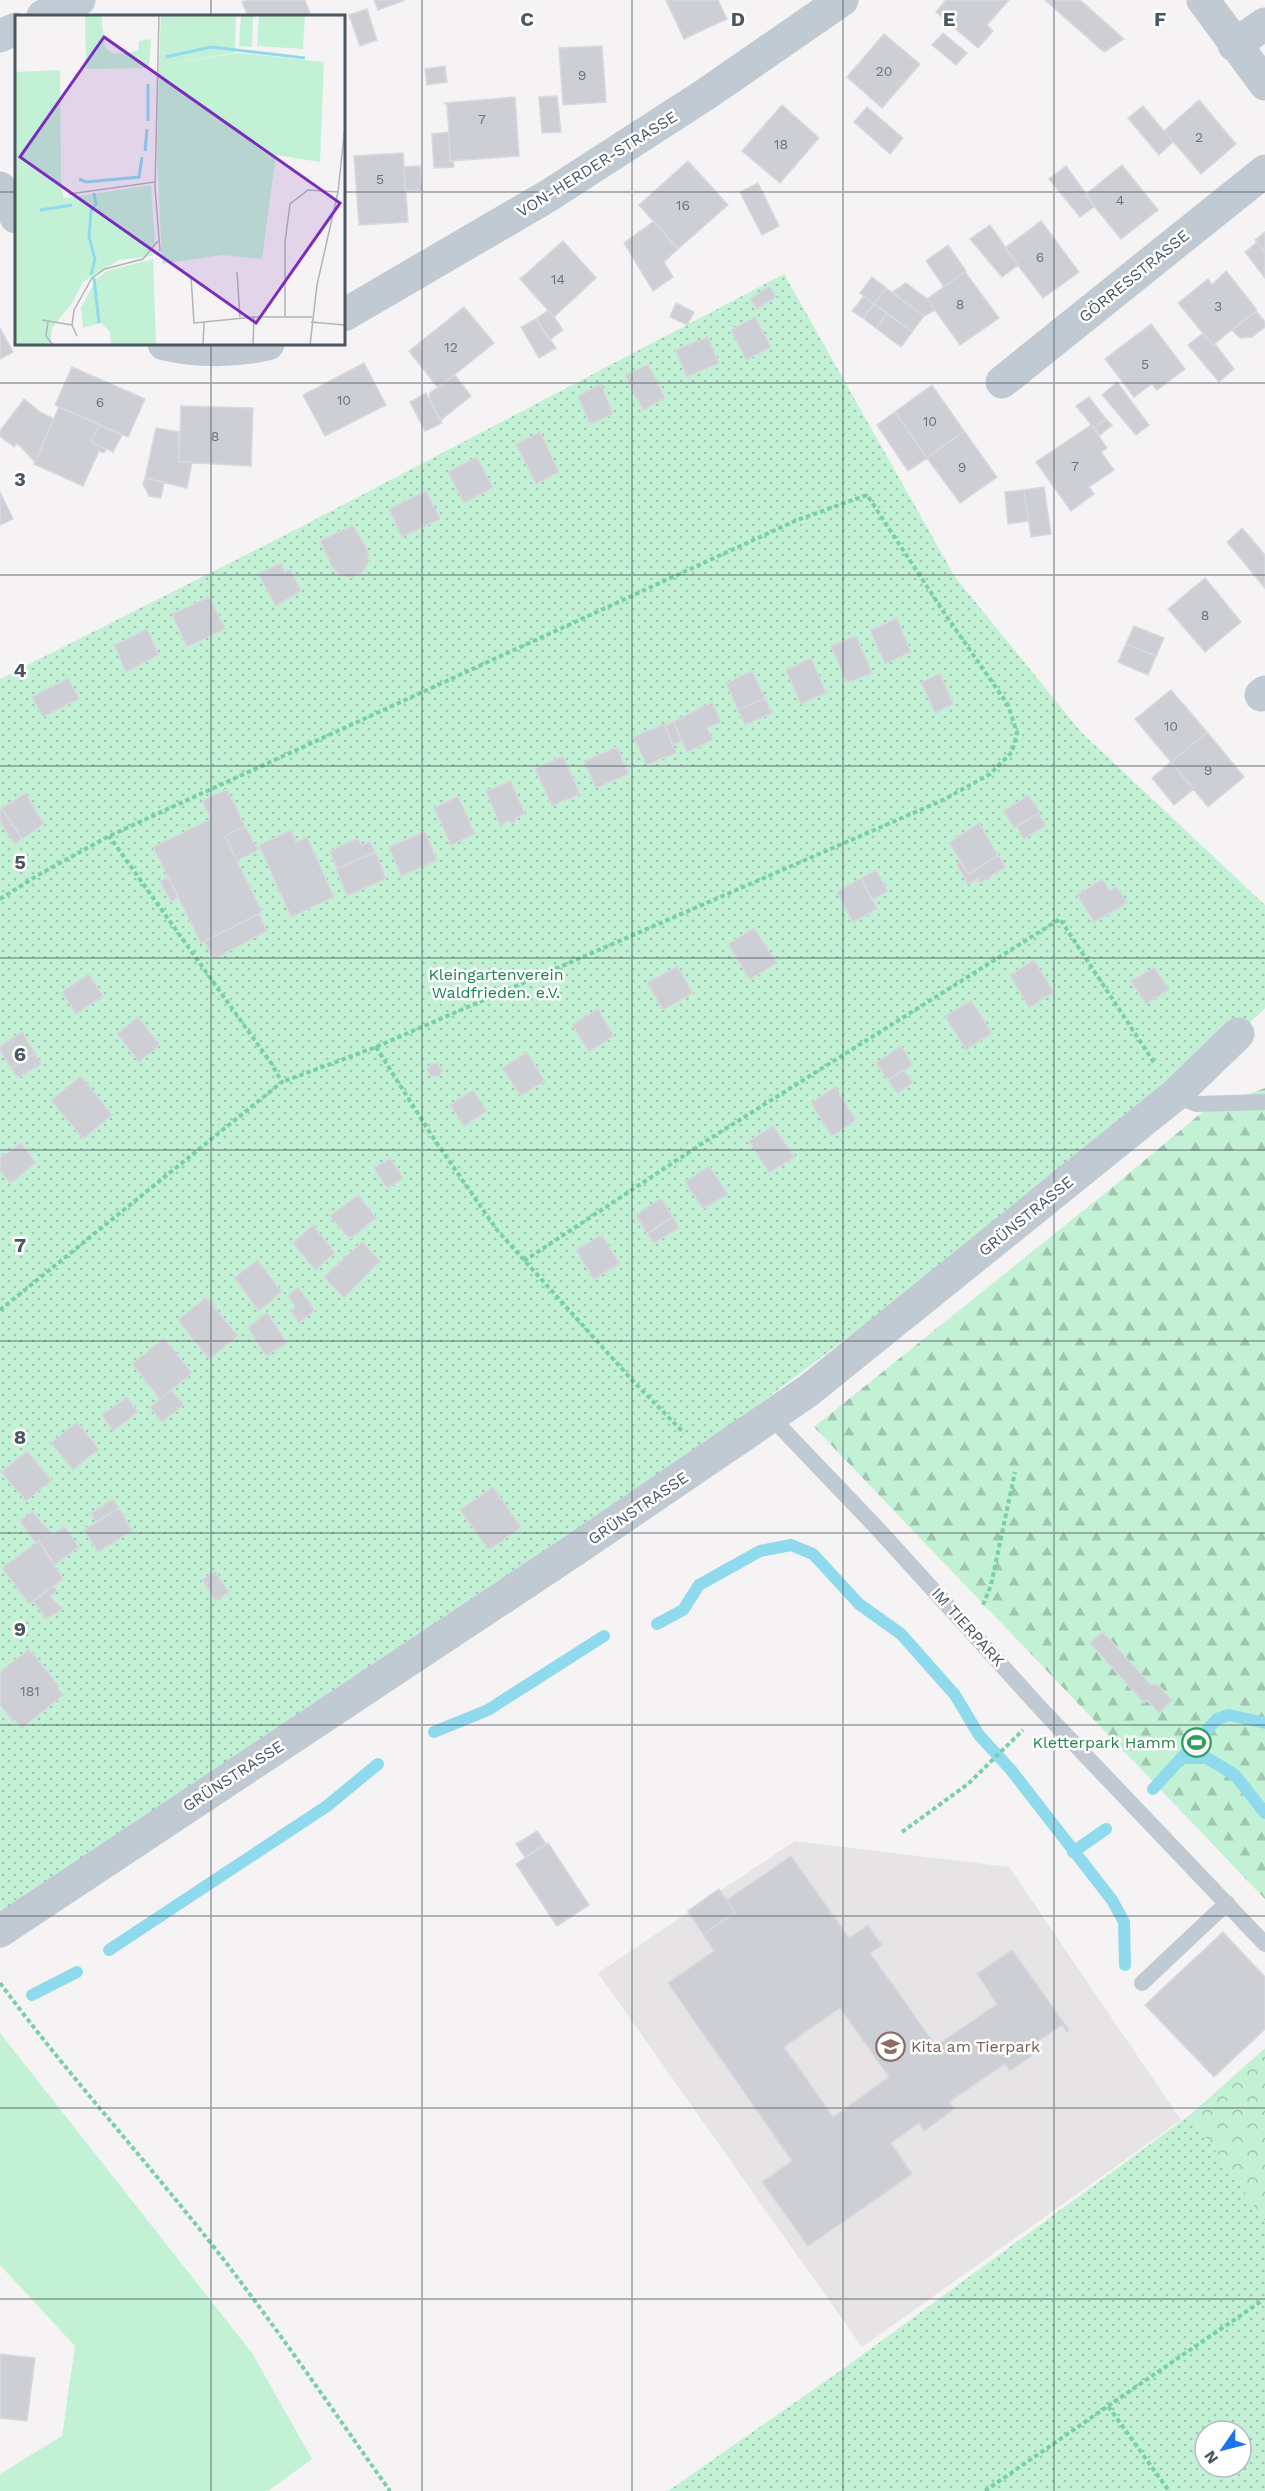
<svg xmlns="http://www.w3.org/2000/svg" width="1265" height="2491" viewBox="0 0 1265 2491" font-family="'Work Sans',sans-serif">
<defs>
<pattern id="forest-firs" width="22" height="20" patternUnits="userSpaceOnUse" patternTransform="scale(1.5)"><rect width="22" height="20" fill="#c3f1d5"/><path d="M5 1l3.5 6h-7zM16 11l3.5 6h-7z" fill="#a0c6b0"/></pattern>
<pattern id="park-crowns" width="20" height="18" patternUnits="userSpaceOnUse" patternTransform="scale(1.5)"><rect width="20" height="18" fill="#c3f1d5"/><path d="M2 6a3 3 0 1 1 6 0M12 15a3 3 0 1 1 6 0" fill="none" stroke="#a0c6b0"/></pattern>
<pattern id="garden-dots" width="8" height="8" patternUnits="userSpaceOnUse" patternTransform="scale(1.5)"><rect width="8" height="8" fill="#c3f1d5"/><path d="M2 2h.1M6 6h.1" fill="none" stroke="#a0c6b0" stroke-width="1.8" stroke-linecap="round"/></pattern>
</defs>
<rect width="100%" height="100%" fill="#f5f3f3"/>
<path fill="#e6e4e5" d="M795,1841L1009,1867L1181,2120L862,2347L598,1973Z"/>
<path fill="#c3f1d5" d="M0,2033L252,2353L312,2459L268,2491H0V2474L62,2436L75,2346L0,2265Z"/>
<path fill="url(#forest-firs)" d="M1265,1088V1899L814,1427L1109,1190L1206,1109Z"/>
<path fill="url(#park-crowns)" d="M1265,2048V2221L1190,2115Z"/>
<path fill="url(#garden-dots)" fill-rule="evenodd" d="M784,274L955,577L1081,732L1265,905V1008L1238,1034L1033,1198L690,1456L0,1914V679L297,529Z
M1190,2115L1265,2221V2491H668L850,2364ZM1205,2431H1241V2467H1205Z"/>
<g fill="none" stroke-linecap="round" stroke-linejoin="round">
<path stroke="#90daee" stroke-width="12" d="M657,1624L683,1610L699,1585L760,1551L791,1545L813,1554L859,1604L901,1634L955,1695L979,1735L1011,1770L1112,1900L1124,1922L1125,1965
M434,1732L488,1710L604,1636
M1183,1758H1207L1235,1775L1265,1813
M1153,1789L1217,1719L1229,1715L1265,1723
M1073,1852L1106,1829
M109,1950L327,1806L378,1764
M32,1995L77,1972"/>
</g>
<path fill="#cdcfd5" stroke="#d7d9de" stroke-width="1.5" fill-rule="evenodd" d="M250,0H305L311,16H248L242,2Z
M374,0H405L378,10Z
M666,0H718L727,19L684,39Z
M946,0H1009L987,25L993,31L978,48L936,12Z
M1045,0H1080L1124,39L1104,52Z
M367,9L377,40L360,46L349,15Z
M943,33L967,53L956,65L932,45Z
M884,34L920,64L882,108L847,77Z
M602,46L606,102L563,105L559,48Z
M445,66L447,82L427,85L425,69Z
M557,96L561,132L542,133L539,97Z
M515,97L519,156L448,161L450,159L449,132L447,105L444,103Z
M1199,100L1236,144L1201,174L1164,131Z
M782,105L819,138L780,183L742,151Z
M1143,106L1173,142L1159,155L1128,118Z
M867,107L903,138L890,154L854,122Z
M449,132L450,159H448L453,161L454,167L434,168L432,134Z
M403,153L408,222L359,225L354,156Z
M688,161L728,205L678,249L639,205Z
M1122,165L1158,210L1121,239L1085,195Z
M420,166L422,190L405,191L404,167Z
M1066,166L1095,206L1080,217L1049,179Z
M758,183L779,226L762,235L740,192Z
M654,221L678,249L664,262L673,277L653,291L624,243Z
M1041,221L1079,272L1043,298L1005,248Z
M990,225L1018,265L1002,277L970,239Z
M1265,232V252L1255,240Z
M563,241L596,278L554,317L520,279Z
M1257,242L1265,252V278L1245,252Z
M948,245L966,271L944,287L926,261Z
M1226,271L1257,310L1213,345L1178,303L1208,279L1212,285Z
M965,272L999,318L960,345L927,299Z
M872,277L886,288L874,304L860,293Z
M906,283L926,298L935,310L924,316L892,292Z
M770,286L776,297L757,309L750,299Z
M886,288L924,316L912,332L874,304Z
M864,296L874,304L863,318L852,311Z
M676,303L694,312L687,325L670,317Z
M874,304L887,313L876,328L863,318Z
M464,307L494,343L438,388L409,351Z
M549,310L563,330L549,340L536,319Z
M1256,311L1265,322V327L1252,337L1240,338L1232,330Z
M887,313L912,332L901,347L876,328Z
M755,317L771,347L746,360L731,330Z
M536,319L556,348L539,358L521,327Z
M1151,324L1185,369L1157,390L1152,384L1134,397L1105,359Z
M0,328L13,352L0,359Z
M1203,333L1213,345L1215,344L1234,369L1219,382L1188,345Z
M708,337L719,363L687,377L675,350Z
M364,363L386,405L325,436L303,395Z
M648,364L665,398L643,410L625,376Z
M72,367L145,399L128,437L55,405Z
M455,375L471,396L441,420L430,400V393Z
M1117,382L1149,425L1136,435L1102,395Z
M601,384L613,414L590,424L578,396Z
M932,385L964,431L927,458L895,412Z
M426,393L442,423L425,431L410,402Z
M1089,397L1106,419L1094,428L1076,406Z
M24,399L40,412L54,419L35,462L17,443L14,447L0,436V431Z
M181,406L253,408L251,466L179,462Z
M59,407L99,425L91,442L106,449L104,453L99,451L83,486L34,464Z
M895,412L927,458L908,471L877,425Z
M1106,419L1112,425L1100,435L1094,428Z
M99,425L122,435L113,452L91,442Z
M1091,425L1107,448L1101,452L1114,470L1089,487L1094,494L1071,511L1036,462Z
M156,428L179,432V462H192L187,488L145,478Z
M964,431L997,477L960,503L927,458Z
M540,432L559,472L536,484L516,444Z
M477,457L493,488L464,503L448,472Z
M145,478L164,482L161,498L149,496L143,484Z
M1044,487L1051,534L1031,537L1024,490Z
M1024,490L1029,521L1008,524L1005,492Z
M426,491L440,519L402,537L389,509Z
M0,492L13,519L0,525Z
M353,525L367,549L369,561L363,572L351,578L339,574L333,568L320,541Z
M1242,528L1265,555V588L1227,542Z
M281,563L285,572L290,569L301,591L276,606L258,574Z
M1205,578L1241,622L1205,652L1168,609Z
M209,597L225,629L187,647L172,614Z
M897,618L911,652L885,664L870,630Z
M1134,626L1164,638L1156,656L1126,644Z
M147,629L159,655L126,672L114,645Z
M856,636L872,673L847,683L831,646Z
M1126,644L1156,656L1148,675L1118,662Z
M811,658L826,693L801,704L786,670Z
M752,671L765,698L738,710L726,683Z
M940,673L953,704L935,713L921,682Z
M68,678L79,699L43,717L32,697Z
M1171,690L1207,732L1171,762L1135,719Z
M765,698L772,713L745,725L738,710Z
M712,702L721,722L707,728L713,740L687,752L673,722Z
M674,722L682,741L673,745L665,726Z
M664,724L676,753L647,765L633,737Z
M1207,732L1244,777L1208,807L1171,762Z
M617,747L629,774L596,788L584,761Z
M563,756L580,794L552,806L535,769Z
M1171,762L1194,789L1174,805L1152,778Z
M511,781L525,814L517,817L514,823L508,821L500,825L486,791Z
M227,789L245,826L225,836L262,912L201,943L153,847L211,819L202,801Z
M25,793L44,824L22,839L2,808Z
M1028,795L1040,812L1014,828L1004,811Z
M458,796L475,834L451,845L434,808Z
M2,809L22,838L14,844L0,822V810Z
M1038,813L1046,825L1024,839L1017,827Z
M979,823L998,855L969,874L949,843Z
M245,826L258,850L237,861L225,836Z
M291,830L296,842L307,837L334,897L291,917L259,845Z
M425,831L437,860L401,876L389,847Z
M358,838L361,845L370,842L375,852L337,869L330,851Z
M376,852L386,879L347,896L336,869Z
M998,855L1006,867L980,883L978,879L968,884L956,864L960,861L969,874Z
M876,870L888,891L873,900L861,878Z
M168,877L178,898L171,902L160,881Z
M861,878L877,909L853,922L837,892Z
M1102,879L1110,891L1116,886L1127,903L1094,922L1077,895Z
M259,914L267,931L214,959L204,941Z
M754,928L777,963L750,980L728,944Z
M1034,960L1054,992L1029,1008L1010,975Z
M677,966L693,993L663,1010L647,983Z
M1154,967L1169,990L1146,1004L1131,981Z
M89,974L103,996L76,1014L62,992Z
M971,1000L992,1033L966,1050L945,1016Z
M598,1009L614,1036L589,1052L572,1025Z
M138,1017L160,1045L139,1062L117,1034Z
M22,1032L35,1053L11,1068L0,1051V1046Z
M901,1046L913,1065L888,1080L876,1063Z
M527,1052L545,1081L521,1096L502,1068Z
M35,1053L41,1064L18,1078L11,1068Z
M438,1063L442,1070L439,1076H431L427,1070L431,1064Z
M904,1070L913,1083L897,1093L888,1080Z
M81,1076L112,1115L83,1139L51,1100Z
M835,1087L856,1120L832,1136L811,1103Z
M473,1090L487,1111L464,1126L450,1105Z
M773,1126L795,1157L769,1173L749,1141Z
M21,1143L36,1163L10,1183L0,1170V1158Z
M390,1158L403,1178L387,1188L374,1168Z
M709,1166L728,1194L703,1209L685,1182Z
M358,1195L376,1218L350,1239L330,1216Z
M661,1198L673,1217L647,1234L636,1215Z
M673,1217L679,1228L654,1243L647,1234Z
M313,1225L335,1253L315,1270L293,1243Z
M602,1235L620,1264L594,1279L576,1250Z
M362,1242L380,1261L344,1298L324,1277Z
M257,1260L282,1292L259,1311L234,1278Z
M298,1287L315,1310L299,1323L291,1311L295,1306L288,1296Z
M206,1297L238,1336L209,1359L178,1320Z
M267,1312L287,1343L266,1356L248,1328Z
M164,1338L192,1373L160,1399L132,1364Z
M171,1390L184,1405L161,1422L150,1407Z
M127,1397L138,1412L113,1431L102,1415Z
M77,1422L99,1449L73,1470L51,1443Z
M27,1451L51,1480L26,1501L1,1472Z
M493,1487L521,1527L489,1550L460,1510Z
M113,1499L119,1508L96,1522L91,1513Z
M119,1508L132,1531L98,1552L84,1530Z
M32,1511L53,1535L64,1526L79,1547L55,1565L39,1541L36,1543L20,1521Z
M39,1541L63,1579L29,1604L2,1568Z
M215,1571L229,1593L215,1601L202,1580Z
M53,1586L57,1591L50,1596L63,1609L46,1619L33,1601Z
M1103,1632L1150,1684L1158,1685L1172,1700L1159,1713L1147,1700L1144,1703L1090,1643Z
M29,1649L59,1686L57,1687L63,1695L22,1728L15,1720L14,1722L0,1705V1672Z
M537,1831L546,1844L525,1857L516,1844Z
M548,1843L589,1905L557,1926L516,1864Z
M791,1856L849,1938L868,1925L882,1945L870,1953L936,2046L997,2004L977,1974L1012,1950L1069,2030L1067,2032L1062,2025L1035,2043L1040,2050L1010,2071L1005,2064L949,2102L954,2109L924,2131L919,2123L891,2143L912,2174L808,2246L762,2182L792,2161L668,1983L714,1951L703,1935L735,1912L727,1900ZM840,2008L889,2077L833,2117L784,2047Z
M719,1889L735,1912L703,1935L714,1951L688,1911Z
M1223,1932L1265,1977V2029L1214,2077L1145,2005Z
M0,2354L35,2358L27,2421L0,2418Z"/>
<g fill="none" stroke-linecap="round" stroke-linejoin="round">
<path stroke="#7ad0a6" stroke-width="4" stroke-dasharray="4.5 3" stroke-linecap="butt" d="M0,899L40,874L109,836L797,520L867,495L945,614L1008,705L1017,733L1012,752L990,774L943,800L376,1047L282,1082
M376,1047L434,1139L497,1230L632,1380L684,1433
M524,1261L706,1141L1060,919L1155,1064
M0,1310L282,1082L271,1063L109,836
M983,1605L991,1585L1015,1472
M902,1832L968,1784L1023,1730
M0,1983C60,2064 126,2138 189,2216C261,2304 324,2398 390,2491
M1108,2406L1263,2300
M985,2491L1108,2406L1169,2491"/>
<path stroke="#c1cad2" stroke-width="16" d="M1175,1095L1196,1104L1265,1102
M770,1416L877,1528L1043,1711L1265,1944
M1142,1983L1227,1903"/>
<path stroke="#c1cad2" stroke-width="33" d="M1203,0L1265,84
M1234,45L1265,24
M0,188L16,217
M344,315L548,196L706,94L842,0
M164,344C200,352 232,352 268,344
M1002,382L1265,171
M1261,695L1265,692
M0,1931L576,1549L808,1391L1175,1095L1238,1034"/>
<path stroke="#c1cbd6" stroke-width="33" d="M43,16L79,0
M0,36L16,29"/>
</g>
<path fill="none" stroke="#4a5661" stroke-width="1.5" stroke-opacity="0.55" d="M211,0V16M422,0V2491M632,0V2491M843,0V2491M1054,0V2491M0,192H16M344,192H1265M211,344V2491M0,383H1265M0,575H1265M0,766H1265M0,958H1265M0,1150H1265M0,1341H1265M0,1533H1265M0,1725H1265M0,1916H1265M0,2108H1265M0,2299H1265"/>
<defs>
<symbol id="stadium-ring" viewBox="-11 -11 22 22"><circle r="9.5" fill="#fff" stroke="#2e9e5b" stroke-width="1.5"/><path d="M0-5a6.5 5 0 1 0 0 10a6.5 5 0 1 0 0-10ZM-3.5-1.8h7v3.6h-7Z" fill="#2e9e5b"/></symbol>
<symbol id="school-ring" viewBox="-11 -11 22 22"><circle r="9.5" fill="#fff" stroke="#8d6e63" stroke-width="1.5"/><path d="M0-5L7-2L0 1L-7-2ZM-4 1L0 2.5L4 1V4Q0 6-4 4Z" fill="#8d6e63"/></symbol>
</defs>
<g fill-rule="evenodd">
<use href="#stadium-ring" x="1180" y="1726" width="33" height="33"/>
<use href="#school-ring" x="874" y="2030" width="33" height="33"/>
</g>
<g text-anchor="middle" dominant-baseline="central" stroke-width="5" stroke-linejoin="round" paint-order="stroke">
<g font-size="14" fill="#6b747e">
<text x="884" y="71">20</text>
<text x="582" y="75">9</text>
<text x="482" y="119">7</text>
<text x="1199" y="137">2</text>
<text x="781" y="144">18</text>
<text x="380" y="179">5</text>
<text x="1120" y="200">4</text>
<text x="683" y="205">16</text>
<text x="1040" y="257">6</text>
<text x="558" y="279">14</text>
<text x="960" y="304">8</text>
<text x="1218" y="306">3</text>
<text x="451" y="347">12</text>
<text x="1145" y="364">5</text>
<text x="344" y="400">10</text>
<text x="100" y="402">6</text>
<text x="930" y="421">10</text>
<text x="215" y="436">8</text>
<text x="1075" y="466">7</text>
<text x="962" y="467">9</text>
<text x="1205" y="615">8</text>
<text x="1171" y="726">10</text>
<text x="1208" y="770">9</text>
<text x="30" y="1691">181</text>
</g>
<g font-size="16" fill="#4a5661" stroke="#fff">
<text transform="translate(597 164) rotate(-32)">VON-HERDER-STRASSE</text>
<text transform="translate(1134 276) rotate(-39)">GÖRRESSTRASSE</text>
<text transform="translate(1026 1216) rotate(-39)">GRÜNSTRASSE</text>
<text transform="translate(638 1508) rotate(-34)">GRÜNSTRASSE</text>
<text transform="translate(968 1627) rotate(48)">IM TIERPARK</text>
<text transform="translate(233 1776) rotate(-33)">GRÜNSTRASSE</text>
</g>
<g font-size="16" fill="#17864f" stroke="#fff">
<text x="496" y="974">Kleingartenverein<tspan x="496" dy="18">Waldfrieden. e.V.</tspan></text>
</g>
<g font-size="16" fill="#27864d" stroke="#fff" text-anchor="end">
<text x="1176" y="1742">Kletterpark Hamm</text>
</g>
<g font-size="16" fill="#785e54" stroke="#fff" text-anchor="start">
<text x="911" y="2046">Kita am Tierpark</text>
</g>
</g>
<g transform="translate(15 15)">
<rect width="330" height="330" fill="#f5f3f3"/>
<path d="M70,0H86L90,32L98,39L123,36L124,26L136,24L134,53L71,54ZM146,0H221L220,38L144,50ZM226,0H238L237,32L224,31ZM244,0H290L288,34L242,31Z" fill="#c3f1d5"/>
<path d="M136,170L140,228L136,241L104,245L68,267L58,182ZM138,244L141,330H96L95,317L86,308L68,313L66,293L81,264L92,256Z" fill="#c3f1d5"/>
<path d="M0,159L46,160L48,183L58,182L68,267L57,288L37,313L35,330H0Z" fill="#c3f1d5"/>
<path d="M224,38L309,47L305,147L261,140L247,244L207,240L147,249L142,139L144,50ZM45,55L46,160L0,159V57Z" fill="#c3f1d5"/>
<path fill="none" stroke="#90daee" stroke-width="3" d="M151,42L196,32L290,43M133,106V69M130,136L132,114M64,164L71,167L124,162L127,142M25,195L57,190M76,260L80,244L74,222L76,196L81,189L79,178M79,263L84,308"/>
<path fill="none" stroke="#b1b4b9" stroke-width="1.5" d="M144,0L140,172L145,236M54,179L140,167M222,257L225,302M176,261L179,308L239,302H297M270,302V227L275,189L293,175L323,177M27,305L57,310M33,307L31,321L38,330M296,307L330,310M62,321L57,310L59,295L77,263L90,254L128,244L143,226M188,330L189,307M238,330L239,302M295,330L302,270L323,177L330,112"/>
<path fill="#7b2cbf" fill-opacity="0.15" stroke="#7b2cbf" stroke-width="3" d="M89,22L325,188L241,308L5,142Z"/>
<rect width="330" height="330" fill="none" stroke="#4a5661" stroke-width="3"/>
</g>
<g font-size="20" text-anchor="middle" font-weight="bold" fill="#4a5661" stroke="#fff" stroke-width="5" stroke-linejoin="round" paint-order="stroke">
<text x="527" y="26">C</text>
<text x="738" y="26">D</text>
<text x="949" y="26">E</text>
<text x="1160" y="26">F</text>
<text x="20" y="486">3</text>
<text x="20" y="677">4</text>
<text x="20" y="869">5</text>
<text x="20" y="1061">6</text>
<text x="20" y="1252">7</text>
<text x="20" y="1444">8</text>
<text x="20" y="1636">9</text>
</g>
<g transform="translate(1223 2449) rotate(235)"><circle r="28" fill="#ffffff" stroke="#b7bbc0" stroke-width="1.5"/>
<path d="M0-4.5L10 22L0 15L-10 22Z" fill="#1a73e8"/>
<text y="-9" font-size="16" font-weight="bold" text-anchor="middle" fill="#4a5661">N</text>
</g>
</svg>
